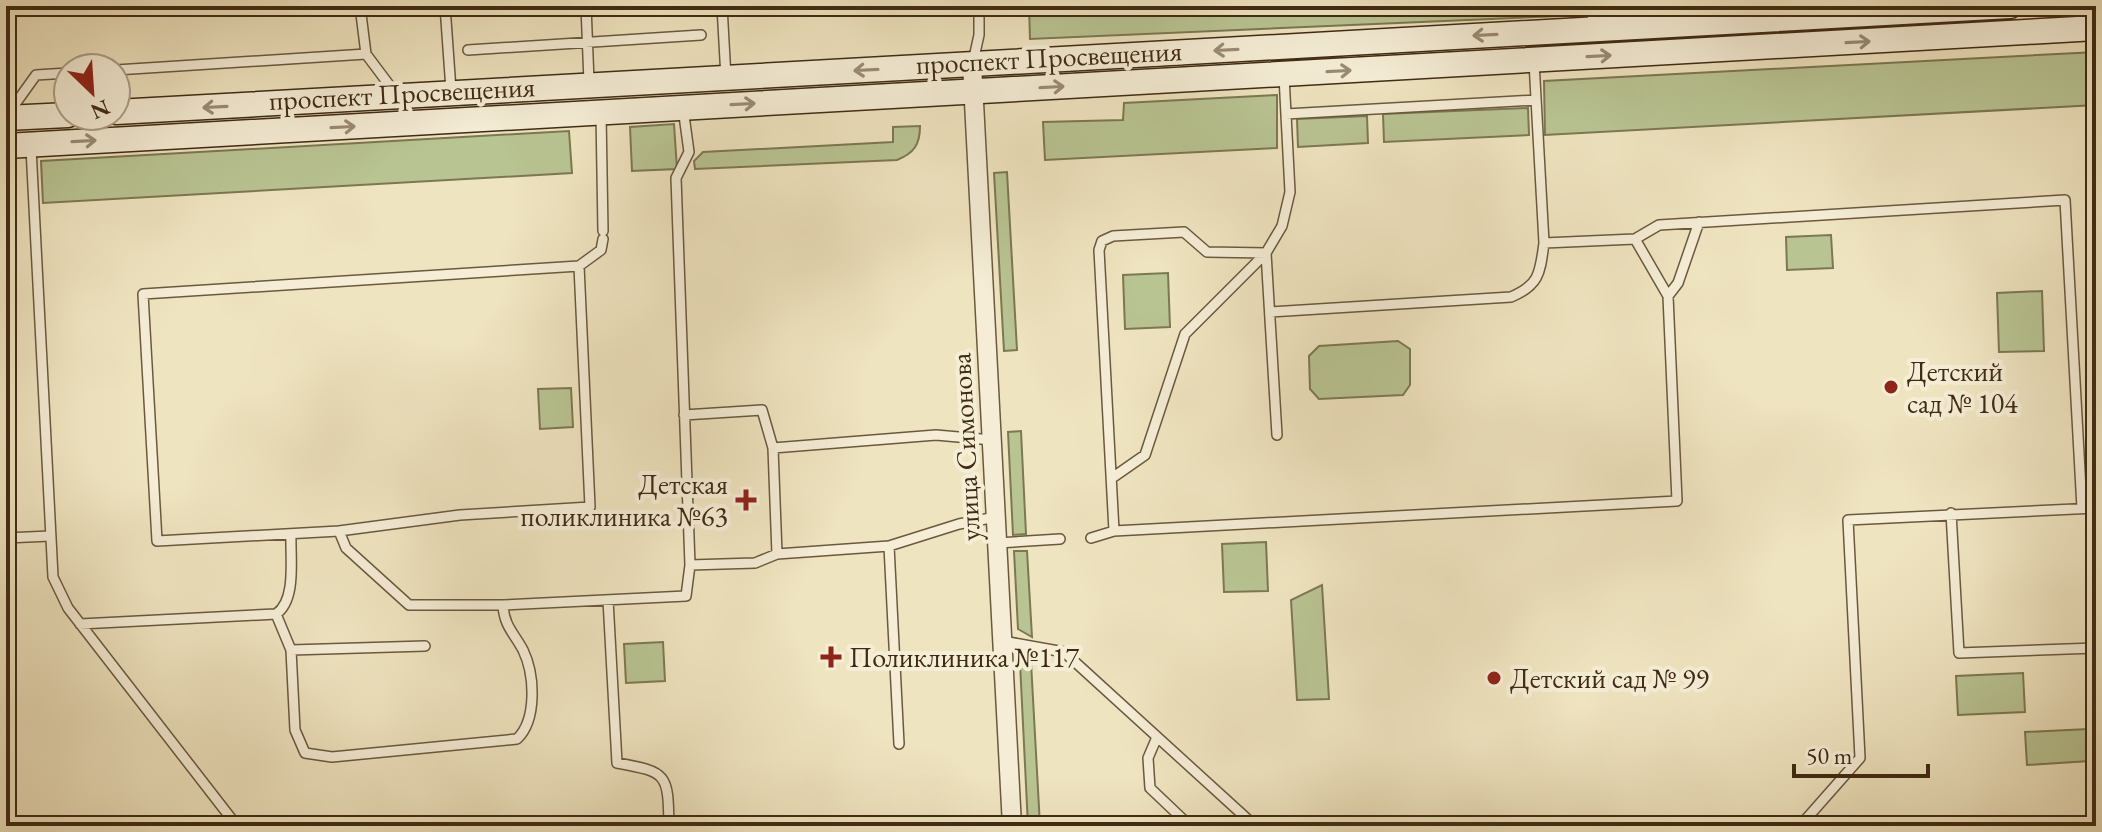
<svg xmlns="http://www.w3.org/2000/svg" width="2102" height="832" viewBox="0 0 2102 832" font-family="'EB Garamond',serif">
<rect width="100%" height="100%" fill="#efe4c0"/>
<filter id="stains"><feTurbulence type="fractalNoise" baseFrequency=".0025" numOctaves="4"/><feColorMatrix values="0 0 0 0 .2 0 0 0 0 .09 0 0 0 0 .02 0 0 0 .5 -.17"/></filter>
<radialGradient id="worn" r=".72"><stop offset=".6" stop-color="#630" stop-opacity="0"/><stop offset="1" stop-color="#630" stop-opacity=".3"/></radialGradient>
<path fill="#b9c493" stroke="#7c7853" stroke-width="2" d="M1029,6H1583L1584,15L1030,39Z
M1600,6H1749L1600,14Z
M2096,52V105L1545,135L1544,81Z
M1277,95V148L1045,160L1043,122L1123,120L1124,103Z
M1528,108L1529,135L1384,142L1383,114Z
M1367,116L1368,143L1298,147L1297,119Z
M674,124L677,169L632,171L630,127Z
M920,126C920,145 914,153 897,160L695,169L694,161L703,152L893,142V127Z
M569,131L572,173L43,203L41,161Z
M1007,172L1017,350L1004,351L994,173Z
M1831,235L1833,268L1787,270L1786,237Z
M1168,273L1170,327L1125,329L1123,275Z
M2042,291L2044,351L1999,352L1997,293Z
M1398,341L1410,349V385L1403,395L1319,399L1310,389L1309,356L1319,346Z
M571,388L573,427L540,429L538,389Z
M1021,431L1026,534L1013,535L1008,432Z
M1266,542L1268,591L1224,592L1222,544Z
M1014,551H1027L1032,637L1018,629Z
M1322,585L1329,699L1297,700L1291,600Z
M663,642L665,681L626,683L624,644Z
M1031,662L1040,826H1028L1020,663Z
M2023,673L2025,712L1958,715L1956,676Z
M2088,729L2090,761L2027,765L2025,732Z"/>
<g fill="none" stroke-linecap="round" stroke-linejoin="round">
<defs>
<path id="lane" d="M360,6L366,54
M445,6L451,90
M586,6L589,82
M722,6L726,78
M1592,6L1593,27
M468,50L701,35
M973,62L979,35V6
M1534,62L1544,243L1635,239L1659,225L2065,200L2082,508
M116,70L366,54L396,94
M1284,76L1290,192L1282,226L1266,253L1207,252L1184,232L1113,236L1102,241L1099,250L1114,531L1677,501L1668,296L1635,239
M683,108L689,152L676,178L690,565
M8,114L36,75L68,73
M601,114L603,231
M1286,114L1536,100
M31,148L53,577L68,608L237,826
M603,239L601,250L579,266L143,294L157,541L339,531L346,548L409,605H503L686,596L690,565L755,563L777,554L889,546L959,524L996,517
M1266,253L1277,435
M1668,296L1678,283L1699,222
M1270,312L1511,297C1540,285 1540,272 1544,243
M684,415L762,410L773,448L777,554
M773,448L936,435L992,440
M1112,478L1145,455L1185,334L1266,253
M1951,513L1959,653L2096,648
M339,531L460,515L590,507L579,266
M6,538L50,536
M1091,538L1114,531
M998,543L1060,539
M889,546L899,744
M608,600L617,763C668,772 668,774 669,826
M276,614L291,650L295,730L305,753L332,757L517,739C537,720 535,675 523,650C514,633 504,626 503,605
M80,624L276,614C297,600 290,557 291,534
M1003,641L1064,652L1255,826
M291,650L425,646
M1157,737L1148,758L1150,788L1190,826
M1800,826L1860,758L1848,520L2096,508"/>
<path id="street" d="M972,64L1012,826"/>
<path id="secondary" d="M116,112L2010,6
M6,118L68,115
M6,146L2096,28"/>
</defs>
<use href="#lane" stroke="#6b593e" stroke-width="12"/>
<use href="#street" stroke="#6b593e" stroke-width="21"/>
<use href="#secondary" stroke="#3f2b13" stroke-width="27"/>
<use href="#lane" stroke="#f5edd6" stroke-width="9"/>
<use href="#street" stroke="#f5edd6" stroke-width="18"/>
<use href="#secondary" stroke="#f5edd6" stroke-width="24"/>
</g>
<defs><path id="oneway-shaft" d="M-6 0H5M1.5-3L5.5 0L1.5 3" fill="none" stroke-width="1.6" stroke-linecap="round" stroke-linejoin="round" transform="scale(2)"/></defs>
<g stroke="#9a8c74">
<use href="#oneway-shaft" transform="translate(1485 35) rotate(177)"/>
<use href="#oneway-shaft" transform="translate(1858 42) rotate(-3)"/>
<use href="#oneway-shaft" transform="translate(1226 50) rotate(177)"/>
<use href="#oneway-shaft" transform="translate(1599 56) rotate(-3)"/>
<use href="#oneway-shaft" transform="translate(866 70) rotate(177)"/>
<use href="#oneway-shaft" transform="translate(1339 71) rotate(-3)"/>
<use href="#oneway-shaft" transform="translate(1052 87) rotate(-3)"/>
<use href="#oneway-shaft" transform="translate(743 104) rotate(-3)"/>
<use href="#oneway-shaft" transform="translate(215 107) rotate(177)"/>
<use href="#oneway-shaft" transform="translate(343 127) rotate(-3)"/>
<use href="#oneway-shaft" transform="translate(84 141) rotate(-3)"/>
</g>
<g fill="#8f2418" stroke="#f5edd6" stroke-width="3">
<circle cx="1891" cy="387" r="8"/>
<path d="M742 488h8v8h8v8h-8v8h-8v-8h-8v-8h8z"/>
<path d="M827 645h8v8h8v8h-8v8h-8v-8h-8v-8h8z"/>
<circle cx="1494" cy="678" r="8"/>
</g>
<g text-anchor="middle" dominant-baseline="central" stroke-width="8" stroke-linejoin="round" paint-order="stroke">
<g font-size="28" fill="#3f2b13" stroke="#f5edd6">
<text transform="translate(1049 57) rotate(-3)">проспект Просвещения</text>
<text transform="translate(402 93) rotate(-3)">проспект Просвещения</text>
<text transform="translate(965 447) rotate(-93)">улица Симонова</text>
</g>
<g font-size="28" fill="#3f2b13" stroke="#f5edd6" text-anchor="start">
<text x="1907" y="371">Детский<tspan x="1907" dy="32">сад № 104</tspan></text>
<text x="728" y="484" text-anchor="end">Детская<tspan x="728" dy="32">поликлиника №63</tspan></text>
<text x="849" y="657">Поликлиника №117</text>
<text x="1510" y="678">Детский сад № 99</text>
</g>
</g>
<rect width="2102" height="832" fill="none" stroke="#efe4c0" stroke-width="32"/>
<rect x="8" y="8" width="2086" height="816" fill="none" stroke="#3f2b13" stroke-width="4"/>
<rect x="16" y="16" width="2070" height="800" fill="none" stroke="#3f2b13" stroke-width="2"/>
<g transform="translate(92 92) rotate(155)"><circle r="38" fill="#f5edd6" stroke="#ac9f88" stroke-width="2"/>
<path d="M0-6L14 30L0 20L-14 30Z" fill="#8f2418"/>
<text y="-12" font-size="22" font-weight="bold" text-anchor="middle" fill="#3f2b13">N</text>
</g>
<path d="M1794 764v12h134v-12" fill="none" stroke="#3f2b13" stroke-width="4"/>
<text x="1806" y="764" font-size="24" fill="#3f2b13" stroke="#f5edd6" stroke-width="6" paint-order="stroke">50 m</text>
<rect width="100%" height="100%" filter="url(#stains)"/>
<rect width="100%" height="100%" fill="url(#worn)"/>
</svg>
